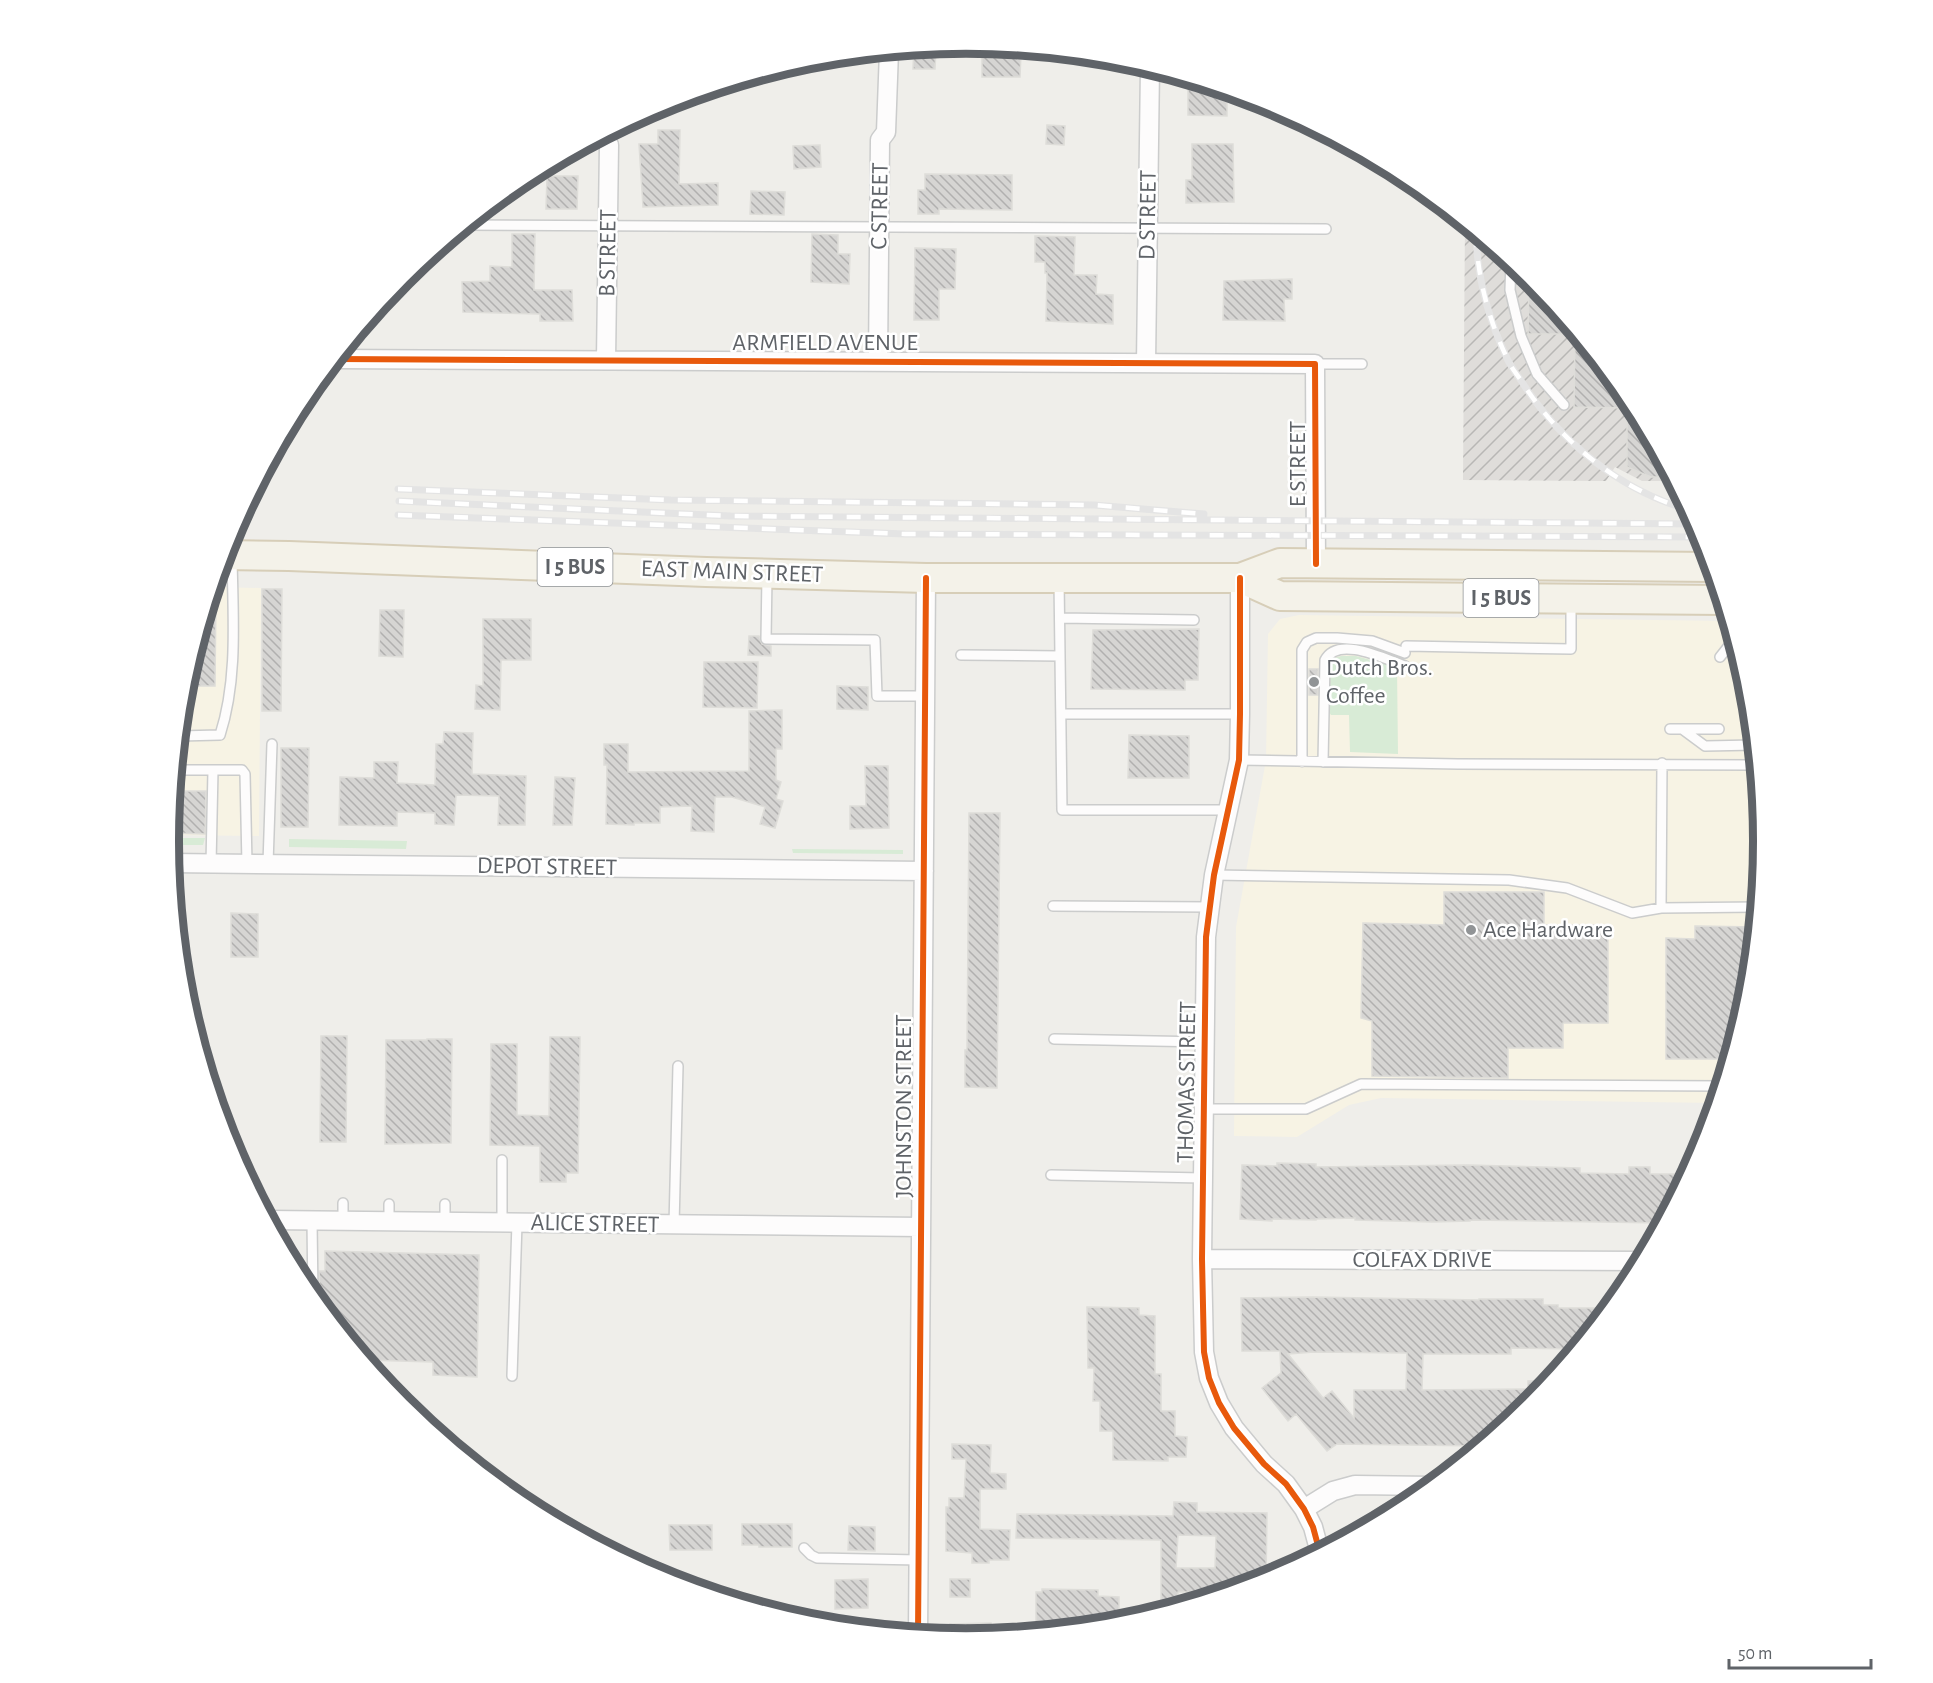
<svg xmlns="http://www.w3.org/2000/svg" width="1933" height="1683" viewBox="0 0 1933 1683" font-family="'Alegreya Sans',sans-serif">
<defs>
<pattern id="industrial-furrows" width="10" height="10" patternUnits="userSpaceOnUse" patternTransform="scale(1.5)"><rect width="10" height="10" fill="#dfddda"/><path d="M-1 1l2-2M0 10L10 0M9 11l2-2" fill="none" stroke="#b8b7b5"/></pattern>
<pattern id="building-back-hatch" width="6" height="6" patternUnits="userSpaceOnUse" patternTransform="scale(1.5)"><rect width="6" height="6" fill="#d6d5d3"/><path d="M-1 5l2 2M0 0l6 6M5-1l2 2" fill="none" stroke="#b1b0af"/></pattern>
</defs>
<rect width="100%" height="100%" fill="#efeeea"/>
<path fill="#f7f3e4" d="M214,587L261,588L259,836L169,835L184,685Z
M1299,615L1730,621L1749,686L1764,842L1749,998L1717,1103L1381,1098L1349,1105L1297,1137L1234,1136L1236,927L1266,760L1268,634L1280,619Z"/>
<path fill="url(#industrial-furrows)" d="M1465,223L1531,277L1630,398L1674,481H1642L1615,467L1606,481L1463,480Z"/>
<path fill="#d8ebd6" d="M1341,656H1356L1397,667L1398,754L1350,752L1349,715H1331L1329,712L1331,664L1334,658Z
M169,838H205L203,845H169Z
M289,839L407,841L406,849L289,847Z
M792,849L903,850V854L793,853Z"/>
<path fill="url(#building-back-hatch)" stroke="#deddd9" stroke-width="1.5" fill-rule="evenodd" d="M920,48H936L935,69H913L914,49Z
M982,52L1021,53L1020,77H982Z
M1188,79L1227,91V116L1188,115Z
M1047,125L1065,126L1064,145L1046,144Z
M658,130H680L679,184L718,183V205L643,207L639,144H658Z
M1192,144H1233L1234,202L1186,203V180H1192Z
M820,145L821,167L794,169L793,146Z
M925,174L1012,175V210L939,209V214H918V190H925Z
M547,176H578L577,209H546Z
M751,191L785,192L784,215L750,214Z
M512,234H535L534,290H572L573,321H540V314L463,312L462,282L490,281V266L512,267Z
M812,234L838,235V254H850L849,284L811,282Z
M1035,236L1075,237L1074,275H1097L1096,294L1113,295V324L1046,321L1047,273H1045V262H1035Z
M915,248L956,249L955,289H939V320H914Z
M1529,276L1630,398L1672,477H1651L1627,467V408L1574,407L1575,334H1528Z
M1292,279V299H1284L1285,321L1223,320L1224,281Z
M262,589H282L281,711H262Z
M212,594H216L215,686H184Z
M380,610H404L403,657L379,656Z
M483,619H531V660H501L500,710L475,709L476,685L483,686Z
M1199,629L1198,680H1185V690L1091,689L1093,630Z
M749,636H759L762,644L771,646V656L748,655Z
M704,662H758L757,708L703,707Z
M1309,669H1318V695H1309Z
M837,686L868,687V710L837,709Z
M782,710V749H776V780L781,782L776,799L783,801L775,828L760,824L765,807L732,797H715L714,832L691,831L692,806L660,807V823H634V825L606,824L607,765H604V744H628V772L749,771V711Z
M444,732L473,733L472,774L526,776L525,825H498L499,796L456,795L454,825L435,824V813L397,812V826L339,825L340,777L374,778V762H398L397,783L435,785L436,744H443Z
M1129,735L1189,736V778H1128Z
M281,748H309L308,827H281Z
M865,766H888L889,828L850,829V806H866Z
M555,777L575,778L572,825H553Z
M174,791H206L205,834L169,833Z
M969,813H1000L997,1088L965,1087V1050H967Z
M1444,892H1544V925H1608V1023H1563V1048H1508V1078L1372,1076V1021L1361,1018L1363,923L1444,925Z
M231,913L258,914V957H231Z
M1695,926L1756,927L1749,998L1730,1059H1666V938L1695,939Z
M321,1036H347L346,1142H320Z
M550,1037H580L578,1173H566V1182H540V1146L490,1145L491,1044H517V1115L549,1116Z
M427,1039H452L451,1143L385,1144L386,1040H427Z
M1277,1163L1316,1164V1167L1467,1165L1580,1168V1173L1629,1174V1167H1650V1174H1689L1663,1223L1470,1220V1221L1433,1222L1355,1220V1218L1316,1219V1220L1272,1219V1221L1240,1219L1242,1165L1277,1166Z
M325,1251L479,1255L477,1377L433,1375V1362L365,1360L362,1357V1339H348L317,1302L320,1297L319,1271H325Z
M296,1271H306V1289L303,1285Z
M1313,1297L1479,1300V1299H1543V1305H1558V1308H1611L1577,1349L1511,1348V1354H1423L1422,1390L1528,1389V1381L1552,1380L1531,1406L1482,1446L1337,1444L1327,1451L1296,1414L1288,1421L1262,1388L1281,1373L1280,1351H1242L1241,1298ZM1314,1352L1407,1353L1406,1390H1354V1418L1332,1391L1323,1398L1288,1354Z
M1087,1307L1139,1308V1315L1155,1316V1374H1161V1411H1175V1436L1187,1437L1186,1457H1168V1461L1113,1460V1431H1100V1401H1093L1094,1368H1088Z
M952,1444L991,1445L990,1473L1006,1474V1489H980V1529L1010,1530L1009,1560H989V1563H972V1553L946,1551V1507H949V1498H964L966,1459H952Z
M1174,1502L1197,1503V1512L1267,1513L1266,1581L1230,1592H1178V1604L1161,1603V1540L1016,1538L1017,1514L1173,1516ZM1178,1535L1216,1536L1215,1568H1176Z
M742,1524H792V1547H759V1545H742Z
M669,1525H712V1550H670Z
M849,1526L875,1527V1551L848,1550Z
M868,1579V1608L835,1609V1580Z
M950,1579H970V1597H950Z
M1042,1589L1098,1590V1596L1119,1597V1625L1083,1628L1036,1627V1592H1042Z
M991,1623V1637L966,1639L951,1638L950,1624Z"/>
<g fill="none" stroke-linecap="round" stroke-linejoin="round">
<defs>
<path id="lane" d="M466,225L1326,229
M1511,261L1510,290L1521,336L1537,374L1564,405
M1315,364H1362
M767,576L766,639L875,640L877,696H925
M1060,618L1194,620
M1406,646L1571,649V601
M961,655L1060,656L1059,580
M1060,656L1062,810H1227
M1720,657L1735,638
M1061,714H1240
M1670,729H1719
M1682,729L1705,746L1755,745
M179,736L220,735C238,679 233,617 232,558
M1239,760L1458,764L1757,765
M1302,762V650L1307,642L1316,638H1337L1372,641L1405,653
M1323,762L1325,660C1338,635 1385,659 1405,666
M176,770H242L245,774L247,864
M211,864L213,770
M268,864L272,744
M1214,875L1509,880L1567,888L1632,913L1661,908L1758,907
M1053,906L1210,907
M1661,908L1662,763
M1054,1039L1205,1042
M217,1108L220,1116
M1203,1109H1306L1361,1084L1722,1086
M502,1160V1223
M1051,1175L1203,1178
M389,1204V1222
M312,1221L313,1297
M343,1221V1203
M445,1222V1204
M674,1225L678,1066
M512,1376L517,1223
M804,1548L811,1555L817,1558L919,1560"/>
<path id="street" d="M335,359L1315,364L1316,564
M606,360L609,145
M878,361L880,140L886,132L889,51
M1146,363L1150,67
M1240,578V714L1239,760L1214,875L1206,937L1202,1259L1204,1352L1209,1378L1219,1403L1234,1428L1264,1464L1286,1484L1304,1509L1313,1527L1320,1553
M171,863L924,871
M269,1220L921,1227
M1202,1259L1643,1261
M1304,1509L1333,1491L1355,1485L1433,1486
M918,1635L926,578"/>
<path id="primary" d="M223,555L289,556L706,572L926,578H1240L1280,563L1713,567
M1240,578L1280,596L1723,600"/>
</defs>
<use href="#lane" stroke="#cbcccc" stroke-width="12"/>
<use href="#street" stroke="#cbcccc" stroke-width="21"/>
<use href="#primary" stroke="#d7ceb8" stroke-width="32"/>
<use href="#lane" stroke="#fdfcfc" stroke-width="9"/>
<use href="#street" stroke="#fdfcfc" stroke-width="18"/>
<use href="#primary" stroke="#f4f2e9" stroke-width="28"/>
<defs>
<path id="rail" d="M1476,233C1477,275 1488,318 1506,356C1509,364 1515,372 1520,379C1558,440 1620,491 1690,510
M398,489L671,500L1094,505L1204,514
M399,501L731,516L1697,524
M398,515L905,534L1704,537"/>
</defs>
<use href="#rail" stroke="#e4e4e4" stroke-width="7"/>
<use href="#rail" stroke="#fff" stroke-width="4.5" stroke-dasharray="14" stroke-linecap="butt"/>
<defs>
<path id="cycleway" d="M335,359L1315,364L1316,564
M1240,578V714L1239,760L1214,875L1206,937L1202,1259L1204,1352L1209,1378L1219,1403L1234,1428L1264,1464L1286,1484L1304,1509L1313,1527L1320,1553
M918,1635L926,578"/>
</defs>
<use href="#cycleway" stroke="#fff" stroke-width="10"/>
<use href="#cycleway" stroke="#e8590c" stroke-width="6"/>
</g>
<g fill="#919496" stroke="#fff" stroke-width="2">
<circle cx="1314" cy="682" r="6"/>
<circle cx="1471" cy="930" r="6"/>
</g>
<g text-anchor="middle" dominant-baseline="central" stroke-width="5" stroke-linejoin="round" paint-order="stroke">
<g fill="#fff" stroke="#8f9295" stroke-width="1.5">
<rect x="537.5" y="548" width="75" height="38" rx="4.5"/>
<rect x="1463.5" y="579" width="75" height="38" rx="4.5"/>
</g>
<g font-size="22" font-weight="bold" fill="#5f6368">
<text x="575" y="567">I 5 BUS</text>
<text x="1501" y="598">I 5 BUS</text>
</g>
<g font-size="24" fill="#5f6368" stroke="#fff">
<text transform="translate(880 206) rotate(-89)">C STREET</text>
<text transform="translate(1148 215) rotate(-89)">D STREET</text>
<text transform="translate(608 253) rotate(-89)">B STREET</text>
<text x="825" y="343">ARMFIELD AVENUE</text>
<text transform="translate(1298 464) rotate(-90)">E STREET</text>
<text transform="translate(732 572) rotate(2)">EAST MAIN STREET</text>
<text transform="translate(547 867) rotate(1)">DEPOT STREET</text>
<text transform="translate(1187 1082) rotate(-89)">THOMAS STREET</text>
<text transform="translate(904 1106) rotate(-90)">JOHNSTON STREET</text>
<text transform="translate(595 1224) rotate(1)">ALICE STREET</text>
<text x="1422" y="1260">COLFAX DRIVE</text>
</g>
<g font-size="24" fill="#5f6368" stroke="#fff" text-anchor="start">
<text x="1326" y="668">Dutch Bros.<tspan x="1326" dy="28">Coffee</tspan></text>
<text x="1483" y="930">Ace Hardware</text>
</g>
</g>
<path d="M0 0H1933V1683H0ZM179 841a787 787 0 1 1 1574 0a787 787 0 1 1-1574 0Z" fill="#fff" fill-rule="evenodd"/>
<path fill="none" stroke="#5f6368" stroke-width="8" d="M179 841a787 787 0 1 1 1574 0a787 787 0 1 1-1574 0Z"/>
<path d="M1729 1659v9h142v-9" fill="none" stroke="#5f6368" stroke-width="3"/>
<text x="1738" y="1659" font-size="18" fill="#5f6368" stroke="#ffffff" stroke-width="4.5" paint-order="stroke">50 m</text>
</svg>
